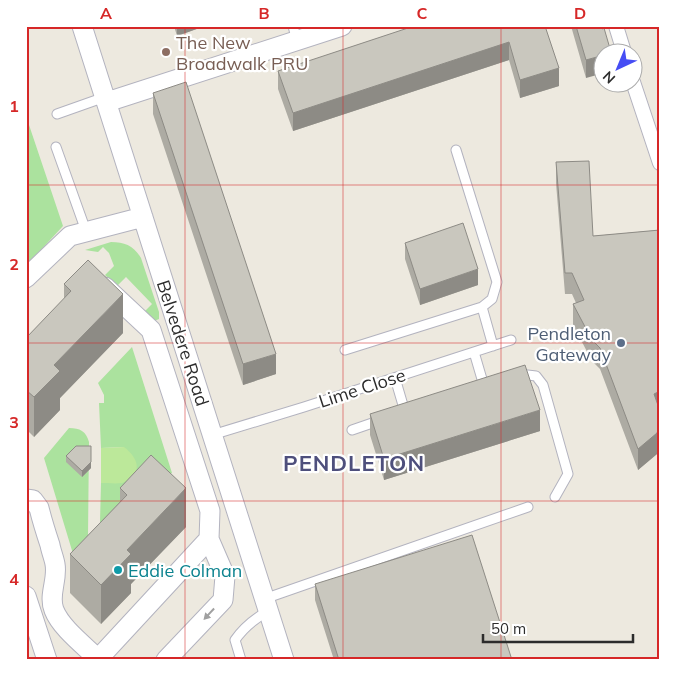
<svg xmlns="http://www.w3.org/2000/svg" width="686" height="686" viewBox="0 0 686 686" font-family="Mulish,sans-serif">
<rect width="100%" height="100%" fill="#ede9df"/>
<path fill="#abe29e" d="M26,116L63,226L26,266Z
M111,242C125,242 134,246 141,258L159,312V319L152,322L143,313L152,304L126,277L117,286L105,275L114,266L109,253L103,247L98,252L85,250Z
M132,347L172,473L164,476L112,522H100L101,483H122L124,447L101,448L99,403H104V395L98,383Z
M69,428C80,428 86,431 89,442L88,536L77,567L44,458Z"/>
<path fill="#bce89a" d="M124,447C133,454 143,466 132,477C129,479 125,482 122,483C116,484 107,483 101,483V448Z"/>
<g fill="none" stroke-linecap="round" stroke-linejoin="round">
<defs>
<path id="service" d="M293,26L297,41
M57,114L105,97
M56,147L86,231
M482,307L493,346
M345,350L482,307L492,299L497,282L456,150
M474,352L484,386
M519,374L536,376L543,385L568,474L555,497
M395,378L405,412
M352,430L381,420
M212,435L304,407L511,340
M264,599L528,507
M241,660L235,640C244,627 254,619 268,611"/>
<path id="pedestrian" d="M616,26L624,52
M633,82L660,163"/>
<path id="minor" d="M82,26L284,660
M107,102L342,26
M26,278L70,236L143,217
M26,499L33,500L39,508C42,520 46,533 50,545C51,551 54,558 55,564C58,580 48,595 54,610C61,628 85,646 98,659L209,539L210,511L151,330L105,287
M26,596L47,660
M166,660L223,600L225,576L209,539"/>
</defs>
<use href="#service" stroke="#b3b3bf" stroke-width="11"/>
<use href="#pedestrian" stroke="#b3b3bf" stroke-width="16"/>
<use href="#minor" stroke="#b3b3bf" stroke-width="21"/>
<use href="#service" stroke="#fff" stroke-width="9"/>
<use href="#pedestrian" stroke="#fff" stroke-width="14"/>
<use href="#minor" stroke="#fff" stroke-width="19"/>
</g>
<path fill="#adaba3" d="M174,26H205L177,36Z
M545,26L559,86L520,98L509,60L293,131L278,89V71Z
M571,26H601L586,78Z
M153,93L276,374L243,385L153,114Z
M556,162L593,236L660,230V446L657,454L638,470L600,369L592,361L573,325V304L576,303L572,294H565L556,183Z
M405,243L478,285L420,305L405,259Z
M64,284L123,333L60,398V410L34,437L26,429V338L64,299Z
M370,414L540,431L384,480L370,435Z
M66,456L91,468L82,477L66,462Z
M120,488L186,527L131,584V593L101,624L70,593V554L120,502Z
M315,584L512,660H334L315,600Z"/>
<path fill="#8d8b85" d="M177,26H205L177,36Z
M509,42V60L293,131V113Z
M604,55V73L586,78V60Z
M559,68V86L520,98V80Z
M478,269V285L420,305V289Z
M123,294V333L60,398V410L34,437V397L54,365Z
M276,354V374L243,385V364Z
M660,391V412L654,394Z
M540,410V431L384,480V459Z
M660,425V446L657,454L638,470V449Z
M91,462V468L82,477V471Z
M186,488V527L131,584V593L101,624V585L127,550Z"/>
<path fill="#c9c7be" stroke="#8d8b85" d="M414,26H545L559,68L520,80L509,42L293,113L278,71Z
M576,26H601L602,29L604,28L611,52H604V55L586,60Z
M186,82L276,354L243,364L153,93Z
M589,161L593,236L660,230V391L654,394L660,411V425L657,433L638,449L600,348L592,340L573,304L584,300L572,273H565L556,162Z
M463,223L478,269L420,289L405,243Z
M88,260L123,294L54,365L60,371L34,397L26,390V338L71,291L64,284Z
M525,365L540,410L384,459L370,414Z
M76,446H91V462L82,471L66,456Z
M151,455L186,488L127,550L131,554L101,585L70,554L127,495L120,488Z
M472,535L512,660H339L315,584Z"/>
<defs><path id="oneway-solid" d="M-6-.8H1V-3.2L6.5 0L1 3.2V.8H-6Z" transform="scale(1.25)"/></defs>
<use fill="#a0a0a0" href="#oneway-solid" transform="translate(209 614) rotate(133)"/>
<path fill="none" stroke="#d62828" stroke-width="1" stroke-opacity="0.55" d="M185,26V660M343,26V660M501,26V660M26,185H660M26,343H660M26,501H660"/>
<circle fill="#8d6e63" stroke="#fff" stroke-width="2" cx="166" cy="52" r="5"/>
<circle fill="#5c6f8a" stroke="#fff" stroke-width="2" cx="621" cy="343" r="5"/>
<circle fill="#0f9aa8" stroke="#fff" stroke-width="2" cx="118" cy="570" r="5"/>
<g text-anchor="middle" dominant-baseline="central" stroke-width="4.5" stroke-linejoin="round" paint-order="stroke">
<g font-size="18" fill="#785e54" stroke="#fff" text-anchor="start">
<text x="176" y="42">The New<tspan x="176" dy="21">Broadwalk PRU</tspan></text>
</g>
<g font-size="18" fill="#4e5e75" stroke="#fff" text-anchor="end">
<text x="611" y="333">Pendleton<tspan x="611" dy="21">Gateway</tspan></text>
</g>
<g font-size="18" fill="#2c2c2c" stroke="#fff">
<text transform="translate(183 343) rotate(72)">Belvedere Road</text>
<text transform="translate(362 388) rotate(-18)">Lime Close</text>
</g>
<g font-size="18" fill="#0d838f" stroke="#fff" text-anchor="start">
<text x="128" y="570">Eddie Colman</text>
</g>
<g font-size="22" font-weight="bold" letter-spacing="1" fill="#4e4f7c" stroke="#fff">
<text x="354" y="463">PENDLETON</text>
</g>
</g>
<rect width="686" height="686" fill="none" stroke="#ffffff" stroke-width="55"/>
<g transform="translate(618 68) rotate(224)"><circle r="24" fill="#ffffff" stroke="#ababab"/>
<path d="M0-4L9 19L0 12L-9 19Z" fill="#464df4"/>
<text y="-8" font-size="14" font-weight="bold" text-anchor="middle" fill="#2c2c2c">N</text>
</g>
<path d="M483 634v8h150v-8" fill="none" stroke="#2c2c2c" stroke-width="2.5"/>
<text x="491" y="634" font-size="15" fill="#2c2c2c" stroke="#ffffff" stroke-width="4" paint-order="stroke">50 m</text>
<rect x="28" y="28" width="630" height="630" fill="none" stroke="#d62828" stroke-width="2"/>
<g font-size="16" text-anchor="middle" font-weight="bold" fill="#d62828">
<text x="106" y="19">A</text>
<text x="264" y="19">B</text>
<text x="422" y="19">C</text>
<text x="580" y="19">D</text>
<text x="14" y="112">1</text>
<text x="14" y="270">2</text>
<text x="14" y="428">3</text>
<text x="14" y="585">4</text>
</g>
</svg>
